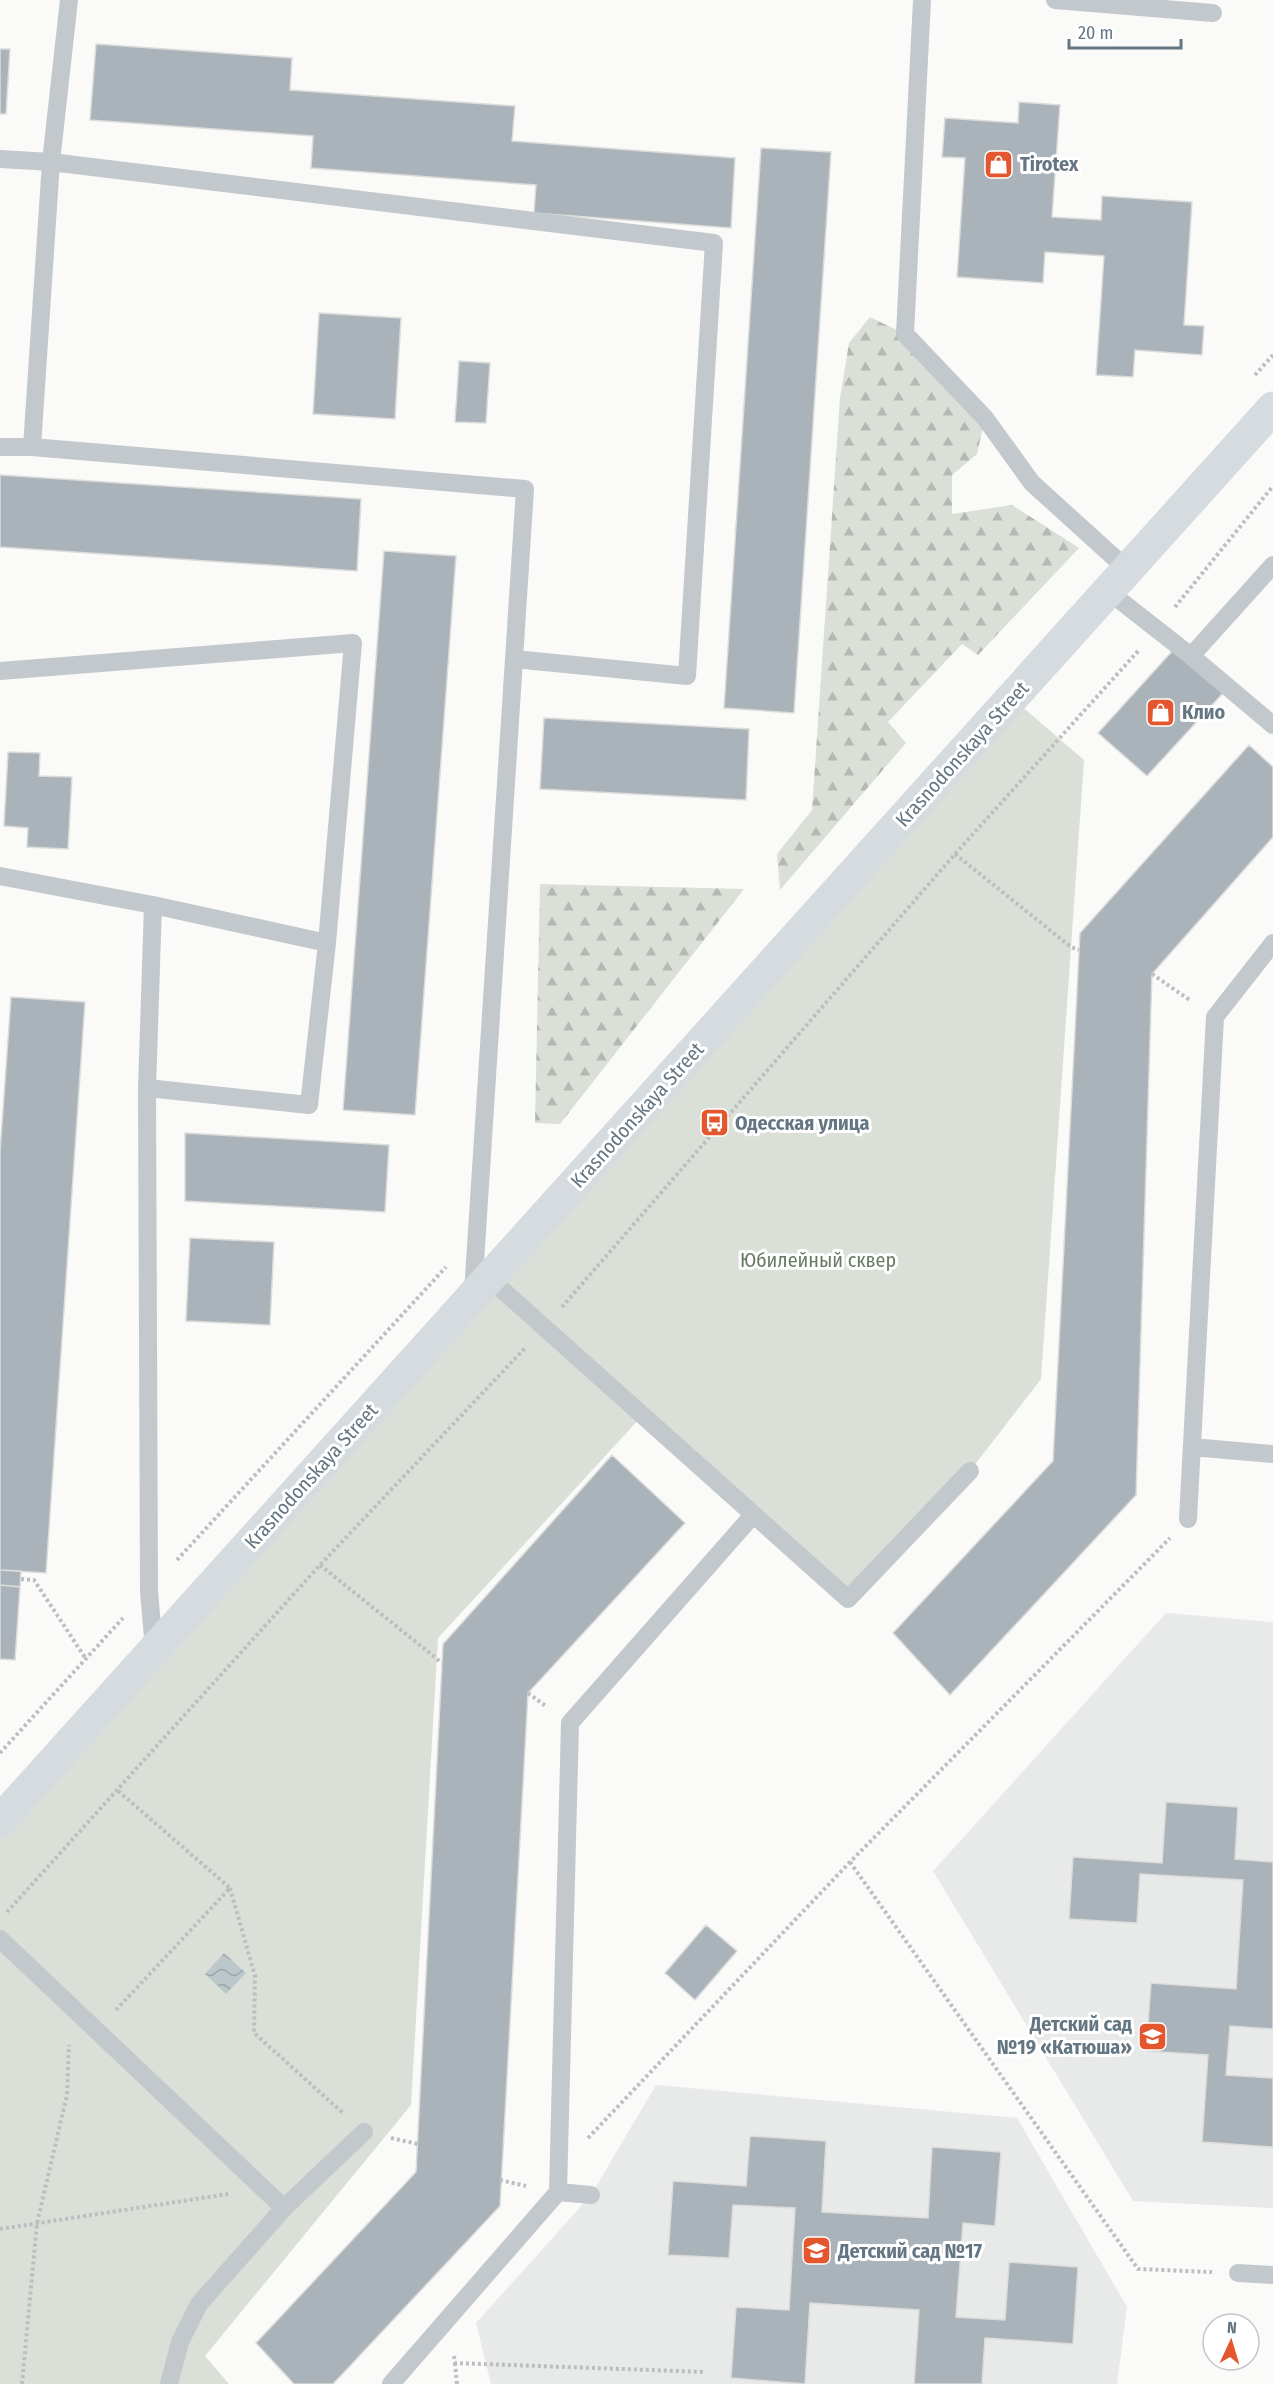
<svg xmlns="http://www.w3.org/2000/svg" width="1273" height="2384" viewBox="0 0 1273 2384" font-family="'Fira Sans Condensed',sans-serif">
<defs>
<pattern id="forest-firs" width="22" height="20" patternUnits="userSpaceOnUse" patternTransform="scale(1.5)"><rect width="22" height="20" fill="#dadfd7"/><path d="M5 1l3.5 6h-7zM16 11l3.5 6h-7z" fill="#b4b9b4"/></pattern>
<pattern id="water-waves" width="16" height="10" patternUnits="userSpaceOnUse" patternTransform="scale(1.5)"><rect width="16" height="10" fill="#bbc7cb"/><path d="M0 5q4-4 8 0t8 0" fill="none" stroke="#9ca6aa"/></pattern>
</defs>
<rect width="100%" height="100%" fill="#fafaf8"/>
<path fill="#e8e9e9" d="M1166,1613L1273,1622V2208L1133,2201L933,1871Z
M656,2085L1017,2118L1127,2307L1117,2384H491L476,2323L591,2195Z"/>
<path fill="url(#forest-firs)" d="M870,317L905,334L985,418L977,454L952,475V514L1012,505L1079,548L978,655L962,644L888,722L906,743L780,890L777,854L812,810L840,398L849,343Z
M540,884L744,889L560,1124L535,1123Z"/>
<path fill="#dadfd7" d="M1012,698L1084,760L1041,1379L970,1471L848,1599L642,1416L438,1638L411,2105L205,2356L229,2384H0V1821Z"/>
<path fill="url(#water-waves)" d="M224,1953L246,1973L226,1994L205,1974Z"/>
<path fill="#aab3b9" stroke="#dcdcda" stroke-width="1.5" d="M96,44L292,58L290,90L515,106L512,141L735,158L731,228L534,213L536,185L311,168L313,136L90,120Z
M0,49H10L6,114H0Z
M1019,102L1060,105L1052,217L1101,220L1102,196L1192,202L1184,325L1204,326L1202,355L1135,350L1133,377L1096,375L1104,256L1045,252L1043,283L957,277L965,158L942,157L945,118L1018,123Z
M761,148L831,152L794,713L724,708Z
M319,313L401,318L395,419L313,414Z
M459,361L490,363L486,423L455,422Z
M0,475L361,499L357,571L0,547Z
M384,551L456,556L415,1115L343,1110Z
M1175,648L1224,692L1147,776L1098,733Z
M544,718L749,729L746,800L540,789Z
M1249,745L1273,767V837L1152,974L1136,1495L950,1695L893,1633L1053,1461L1080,933Z
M8,752L40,753L39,776L72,777L68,849L27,847L28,828L4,826Z
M11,997L85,1002L46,1573L0,1570V1152Z
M185,1133L389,1145L385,1212L185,1201Z
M190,1238L274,1242L270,1325L186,1321Z
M612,1455L685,1523L528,1693L500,2206L333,2384H294L256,2343L416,2172L443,1644Z
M0,1570L21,1571L20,1587L0,1585Z
M0,1585L20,1587L15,1660L0,1659Z
M1166,1802L1238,1807L1235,1859L1273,1862V2029L1230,2026L1226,2075L1273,2078V2147L1202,2142L1208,2055L1146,2051L1151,1983L1236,1989L1243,1880L1140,1874L1137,1923L1069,1919L1073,1857L1162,1863Z
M706,1925L737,1951L695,2000L665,1973Z
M750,2136L826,2141L822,2212L928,2218L932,2147L1001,2152L995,2226L963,2223L956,2317L1005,2320L1009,2262L1078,2267L1073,2344L985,2338L982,2384H914L919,2310L810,2303L805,2384L731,2378L736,2307L789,2310L795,2208L733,2205L729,2258L668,2255L673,2181L746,2186Z"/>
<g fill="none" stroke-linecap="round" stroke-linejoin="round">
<path stroke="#bbbfc2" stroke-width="4" stroke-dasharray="3 3" stroke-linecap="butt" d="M1255,375L1273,355
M1175,607L1273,486
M955,854L1071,947L1079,950
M1152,974L1191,1001
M562,1307L955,854L1139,650
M177,1560L446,1267
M320,1565L442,1663
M21,1579L34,1580L86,1659
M528,1693L547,1707
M0,1753L123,1618
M850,1862L1138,2269L1212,2272
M230,1888L255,1976L254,2033L343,2113
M7,1912L320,1565L525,1348
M116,2010L230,1888L117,1790
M391,2138L418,2144
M588,2138L850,1862L1170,1538
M500,2180L526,2186
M0,2229L228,2194
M454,2356L455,2363L705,2372
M455,2363L457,2384
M22,2384L37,2223L67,2095L69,2045"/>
<path stroke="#c3c8cc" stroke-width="18" d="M922,0L905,334L985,418L1032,483L1128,570
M1055,0L1213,13
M0,159L51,162L714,243L687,676L514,659
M0,447H32L525,489L473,1293
M32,447L51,162L69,0
M1108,591L1191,656L1273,725
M1191,656L1273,565
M0,671L353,643L327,943L309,1105L147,1088
M0,876L153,905L147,1088L149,1591L154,1650
M153,905L327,943
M489,1278L848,1599L970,1471
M1192,1447L1273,1454
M1188,1519L1215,1017L1273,943
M0,1939L284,2208
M558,2192L591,2195
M1238,2273L1273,2275
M169,2384L180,2342L199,2304L284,2208L364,2132
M391,2384L558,2192L570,1723L753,1515"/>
<path stroke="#d6dbdf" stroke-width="33" d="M0,1821L1273,408"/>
</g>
<defs>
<symbol id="shop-square" viewBox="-11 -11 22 22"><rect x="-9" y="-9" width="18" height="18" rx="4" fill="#e4572e" stroke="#fff"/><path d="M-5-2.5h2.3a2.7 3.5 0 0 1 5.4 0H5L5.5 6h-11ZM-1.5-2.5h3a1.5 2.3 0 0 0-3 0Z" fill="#fff"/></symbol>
<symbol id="bus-square" viewBox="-11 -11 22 22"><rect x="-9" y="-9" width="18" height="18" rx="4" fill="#e4572e" stroke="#fff"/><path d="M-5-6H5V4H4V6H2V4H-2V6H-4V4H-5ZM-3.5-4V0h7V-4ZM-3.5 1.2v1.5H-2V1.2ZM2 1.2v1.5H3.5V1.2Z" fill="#fff"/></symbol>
<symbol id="school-square" viewBox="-11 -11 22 22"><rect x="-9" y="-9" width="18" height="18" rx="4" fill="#e4572e" stroke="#fff"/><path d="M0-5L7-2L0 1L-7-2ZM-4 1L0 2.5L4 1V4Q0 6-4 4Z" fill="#fff"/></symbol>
</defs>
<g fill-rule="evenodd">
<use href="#shop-square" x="982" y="148" width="33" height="33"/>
<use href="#shop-square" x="1144" y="696" width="33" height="33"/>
<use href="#bus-square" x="698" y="1106" width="33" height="33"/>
<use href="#school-square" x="1136" y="2020" width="33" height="33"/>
<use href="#school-square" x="800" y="2234" width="33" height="33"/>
</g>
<g text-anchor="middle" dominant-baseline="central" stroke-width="6" stroke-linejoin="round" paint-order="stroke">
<g font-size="20" font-weight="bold" fill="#657683" stroke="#fff" text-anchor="start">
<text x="1020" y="164">Tirotex</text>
<text x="1182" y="712">Клио</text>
<text x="735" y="1123">Одесская улица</text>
<text x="1132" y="2024" text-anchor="end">Детский сад<tspan x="1132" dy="23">№19 «Катюша»</tspan></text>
<text x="838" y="2251">Детский сад №17</text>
</g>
<g font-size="20" fill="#657683" stroke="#fff">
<text transform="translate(962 754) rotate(-48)">Krasnodonskaya Street</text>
<text transform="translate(637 1115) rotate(-48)">Krasnodonskaya Street</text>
<text transform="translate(311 1476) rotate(-48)">Krasnodonskaya Street</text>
</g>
<g font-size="20" fill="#687a64" stroke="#fff">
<text x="818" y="1260">Юбилейный сквер</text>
</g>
</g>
<g transform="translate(1231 2342) rotate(4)"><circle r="28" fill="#ffffff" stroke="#c1c8cd" stroke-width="1.5"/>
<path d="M0-4.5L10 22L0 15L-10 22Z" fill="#e4572e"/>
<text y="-9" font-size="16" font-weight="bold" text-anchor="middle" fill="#657683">N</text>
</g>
<path d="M1069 39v9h112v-9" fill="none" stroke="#657683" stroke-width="3"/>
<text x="1078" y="39" font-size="18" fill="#657683" stroke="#ffffff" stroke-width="4.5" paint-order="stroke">20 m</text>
</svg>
